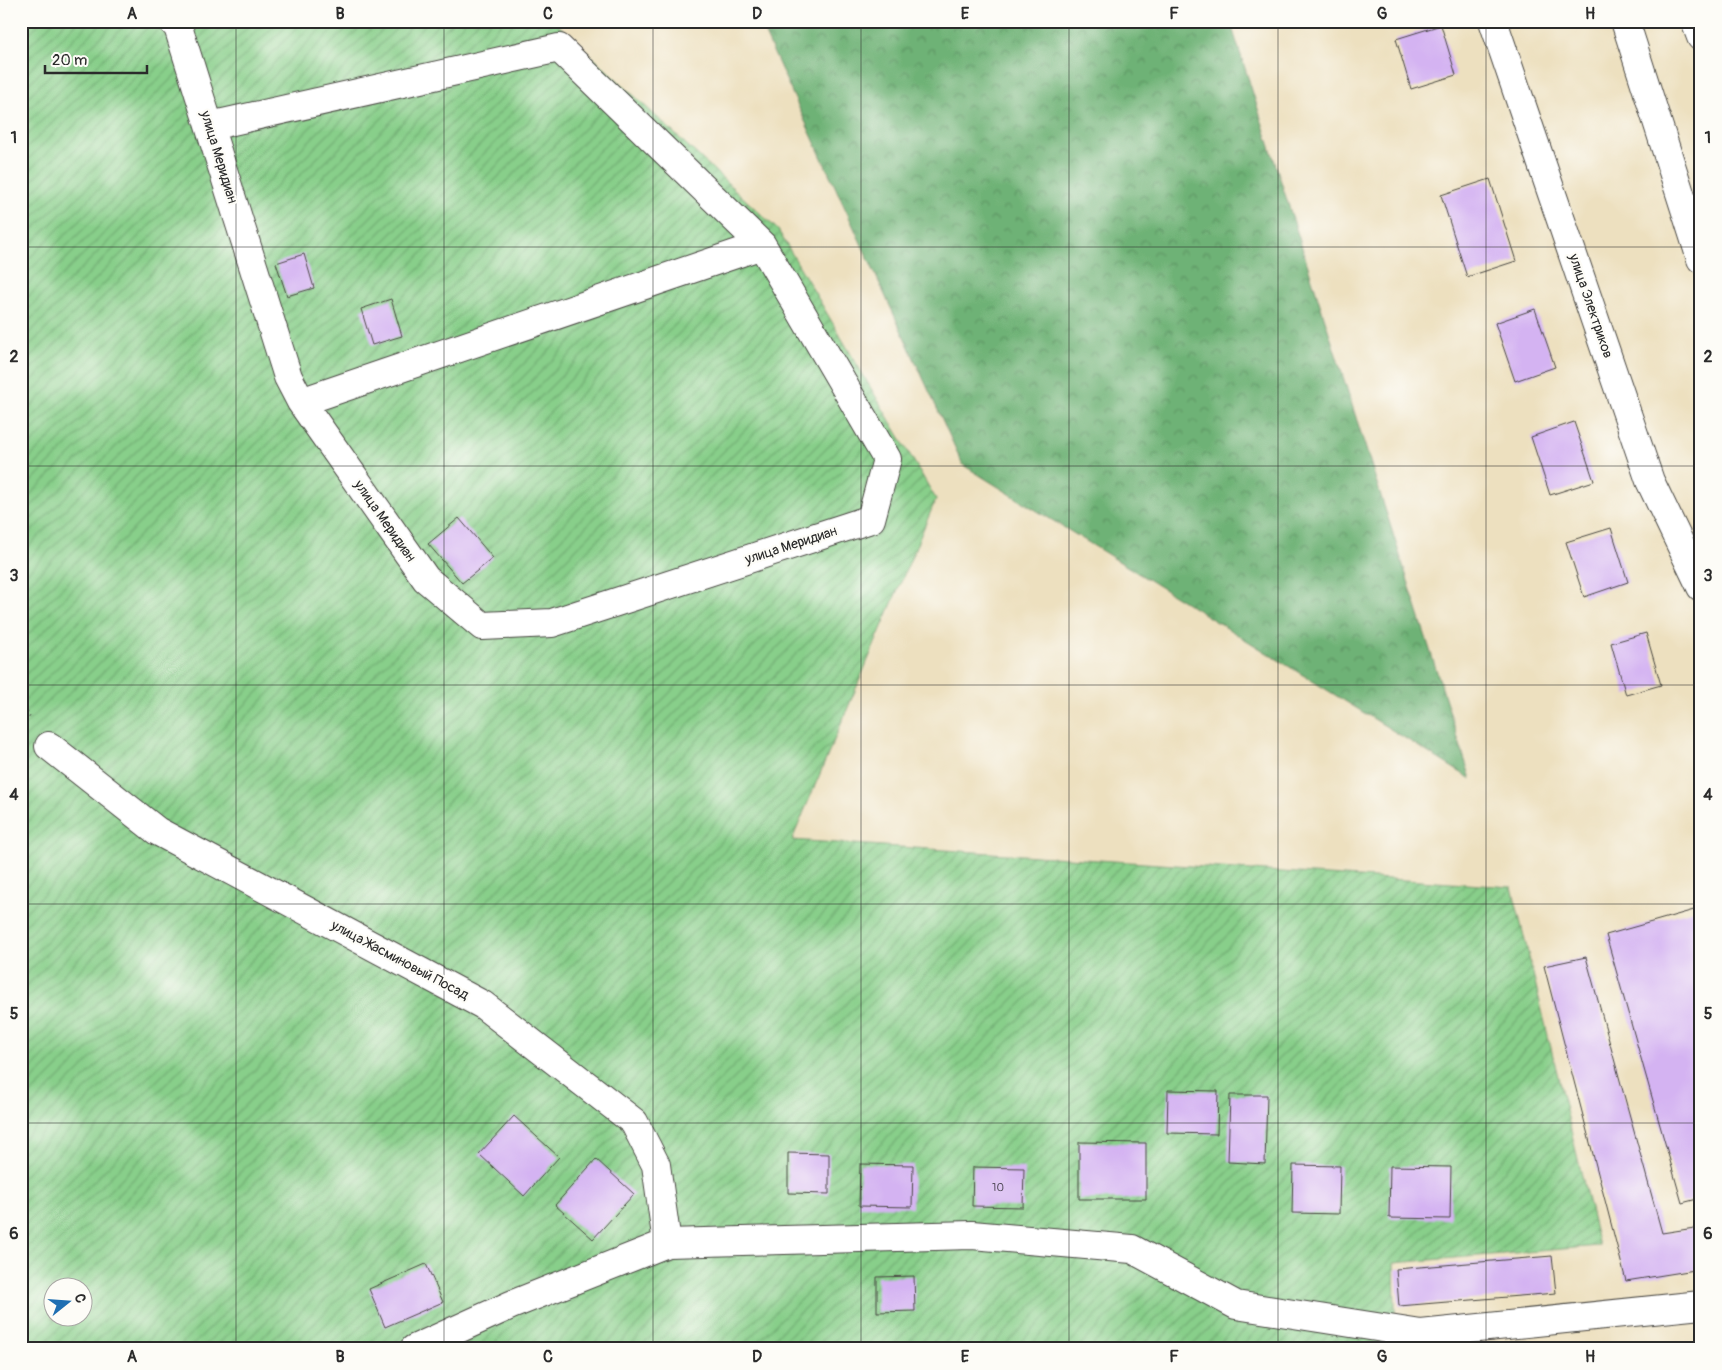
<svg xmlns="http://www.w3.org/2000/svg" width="1722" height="1370" viewBox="0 0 1722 1370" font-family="Pangolin,sans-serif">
<defs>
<pattern id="forest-crowns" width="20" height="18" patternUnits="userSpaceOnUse" patternTransform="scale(1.25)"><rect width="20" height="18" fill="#6eb276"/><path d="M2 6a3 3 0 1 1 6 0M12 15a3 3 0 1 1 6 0" fill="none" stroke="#5b9161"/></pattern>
<pattern id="garden-furrows" width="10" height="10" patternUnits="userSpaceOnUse" patternTransform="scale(1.25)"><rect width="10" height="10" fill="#88cf8a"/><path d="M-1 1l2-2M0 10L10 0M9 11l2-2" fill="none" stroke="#6fa871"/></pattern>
</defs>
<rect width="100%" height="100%" fill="#fdfcf7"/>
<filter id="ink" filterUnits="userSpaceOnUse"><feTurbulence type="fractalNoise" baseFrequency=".02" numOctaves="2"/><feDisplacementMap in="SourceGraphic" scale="10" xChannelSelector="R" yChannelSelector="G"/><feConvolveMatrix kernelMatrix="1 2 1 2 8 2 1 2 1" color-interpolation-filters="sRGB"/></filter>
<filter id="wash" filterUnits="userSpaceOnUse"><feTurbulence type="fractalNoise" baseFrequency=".0096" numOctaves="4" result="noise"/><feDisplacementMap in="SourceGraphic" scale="20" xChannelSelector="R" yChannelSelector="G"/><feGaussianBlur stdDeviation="1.12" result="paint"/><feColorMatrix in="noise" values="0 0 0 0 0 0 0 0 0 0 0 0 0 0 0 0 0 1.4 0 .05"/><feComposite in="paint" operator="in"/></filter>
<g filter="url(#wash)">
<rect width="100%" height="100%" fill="#ede0bf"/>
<path fill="url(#forest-crowns)" stroke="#4c6e50" d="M759,21H1230L1471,779L963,465Z"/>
<path fill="url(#garden-furrows)" stroke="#5a7d5a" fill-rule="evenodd" d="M21,21H554L778,230L936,499L792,840L1512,887L1599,1246L1394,1263L1396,1349H21ZM52,1288H82V1318H52Z"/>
<g id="blocks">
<path fill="#d4b3f2" d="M1441,25L1456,75L1411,89L1396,39Z
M1490,179L1516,261L1467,277L1441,195Z
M304,254L314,288L287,296L276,263Z
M391,299L402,336L372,345L361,309Z
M1535,309L1555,367L1515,381L1495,323Z
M1574,422L1594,481L1550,495L1531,437Z
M459,518L493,558L462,583L428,544Z
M1611,528L1628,582L1584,597L1566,542Z
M1646,633L1661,685L1626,695L1611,643Z
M1701,908V1198L1682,1203L1606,935Z
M1586,957L1662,1233L1701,1227V1269L1626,1281L1544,966Z
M1168,1090L1218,1091L1217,1134L1167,1133Z
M1230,1095H1267L1265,1164L1228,1162Z
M514,1116L559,1157L524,1196L479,1154Z
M1079,1142L1146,1143V1199H1079Z
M788,1153L829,1154V1194L788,1193Z
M596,1159L634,1194L593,1239L555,1205Z
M860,1164L913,1165L912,1207L859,1206Z
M1293,1165L1340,1166L1339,1214L1292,1213Z
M1390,1166L1451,1167L1450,1219L1389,1218Z
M973,1167L1024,1168L1023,1207L972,1206Z
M1552,1256L1556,1293L1399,1306L1396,1269Z
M426,1264L443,1302L385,1327L369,1289Z
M914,1276L915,1311L877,1312V1277Z"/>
</g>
</g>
<g filter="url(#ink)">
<use href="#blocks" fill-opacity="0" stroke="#484641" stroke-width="1"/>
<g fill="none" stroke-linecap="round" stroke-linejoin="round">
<defs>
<path id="minor" d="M172,21L178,27L288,377L301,402L426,579L482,626L552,623L871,519L887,459L762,245L559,48L210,126
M1493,21L1650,481L1701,587
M1625,21L1701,259
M1695,21L1701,37
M301,402L762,245
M49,746L157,831L483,1005L634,1122L656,1165L667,1243
M414,1349L511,1305L667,1243L972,1235L1132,1249L1236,1305L1421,1334L1701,1305"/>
</defs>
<use href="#minor" stroke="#484641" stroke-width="30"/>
<path stroke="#484641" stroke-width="3" stroke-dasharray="1 4" stroke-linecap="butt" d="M21,704L32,720"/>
<use href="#minor" stroke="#fff" stroke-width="28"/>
</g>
</g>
<path fill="none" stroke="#2b2b2b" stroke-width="1" stroke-opacity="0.55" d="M236,21V1349M444,21V1349M653,21V1349M861,21V1349M1069,21V1349M1278,21V1349M1486,21V1349M21,247H1701M21,466H1701M21,685H1701M21,904H1701M21,1123H1701"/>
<g text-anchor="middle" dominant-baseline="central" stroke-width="4.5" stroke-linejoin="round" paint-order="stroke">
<g font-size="11" fill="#554d5d">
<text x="998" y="1187">10</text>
</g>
<g font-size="14" fill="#2b2b2b" stroke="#fdfcf7">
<text transform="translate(219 157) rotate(73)">улица Меридиан</text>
<text transform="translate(1591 306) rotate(71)">улица Электриков</text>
<text transform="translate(385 521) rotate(55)">улица Меридиан</text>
<text transform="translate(791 545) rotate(-18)">улица Меридиан</text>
<text transform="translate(400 960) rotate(28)">улица Жасминовый Посад</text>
</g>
</g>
<rect width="1722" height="1370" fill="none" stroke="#fdfcf7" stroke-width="55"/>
<g transform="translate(68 1302) rotate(73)"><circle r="24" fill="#fdfcf7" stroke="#a9a8a5"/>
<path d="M0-4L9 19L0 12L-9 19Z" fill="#1f6fb2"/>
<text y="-8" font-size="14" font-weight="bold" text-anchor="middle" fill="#2b2b2b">С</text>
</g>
<path d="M45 65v8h102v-8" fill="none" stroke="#2b2b2b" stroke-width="2.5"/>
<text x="52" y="65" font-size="15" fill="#2b2b2b" stroke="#fdfcf7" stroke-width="4" paint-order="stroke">20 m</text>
<rect x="28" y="28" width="1666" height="1314" fill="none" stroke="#2b2b2b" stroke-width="2"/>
<g font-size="16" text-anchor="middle" font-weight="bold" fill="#2b2b2b">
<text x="132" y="19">A</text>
<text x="340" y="19">B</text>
<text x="548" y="19">C</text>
<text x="757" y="19">D</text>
<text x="965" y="19">E</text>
<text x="1174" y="19">F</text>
<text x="1382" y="19">G</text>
<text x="1590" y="19">H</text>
<text x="14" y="143">1</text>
<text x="1708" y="143">1</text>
<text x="14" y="362">2</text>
<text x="1708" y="362">2</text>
<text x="14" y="581">3</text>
<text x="1708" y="581">3</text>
<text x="14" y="800">4</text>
<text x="1708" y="800">4</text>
<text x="14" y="1019">5</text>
<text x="1708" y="1019">5</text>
<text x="14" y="1239">6</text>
<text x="1708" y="1239">6</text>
<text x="132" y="1362">A</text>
<text x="340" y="1362">B</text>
<text x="548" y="1362">C</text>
<text x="757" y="1362">D</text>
<text x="965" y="1362">E</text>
<text x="1174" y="1362">F</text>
<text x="1382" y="1362">G</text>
<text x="1590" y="1362">H</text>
</g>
</svg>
